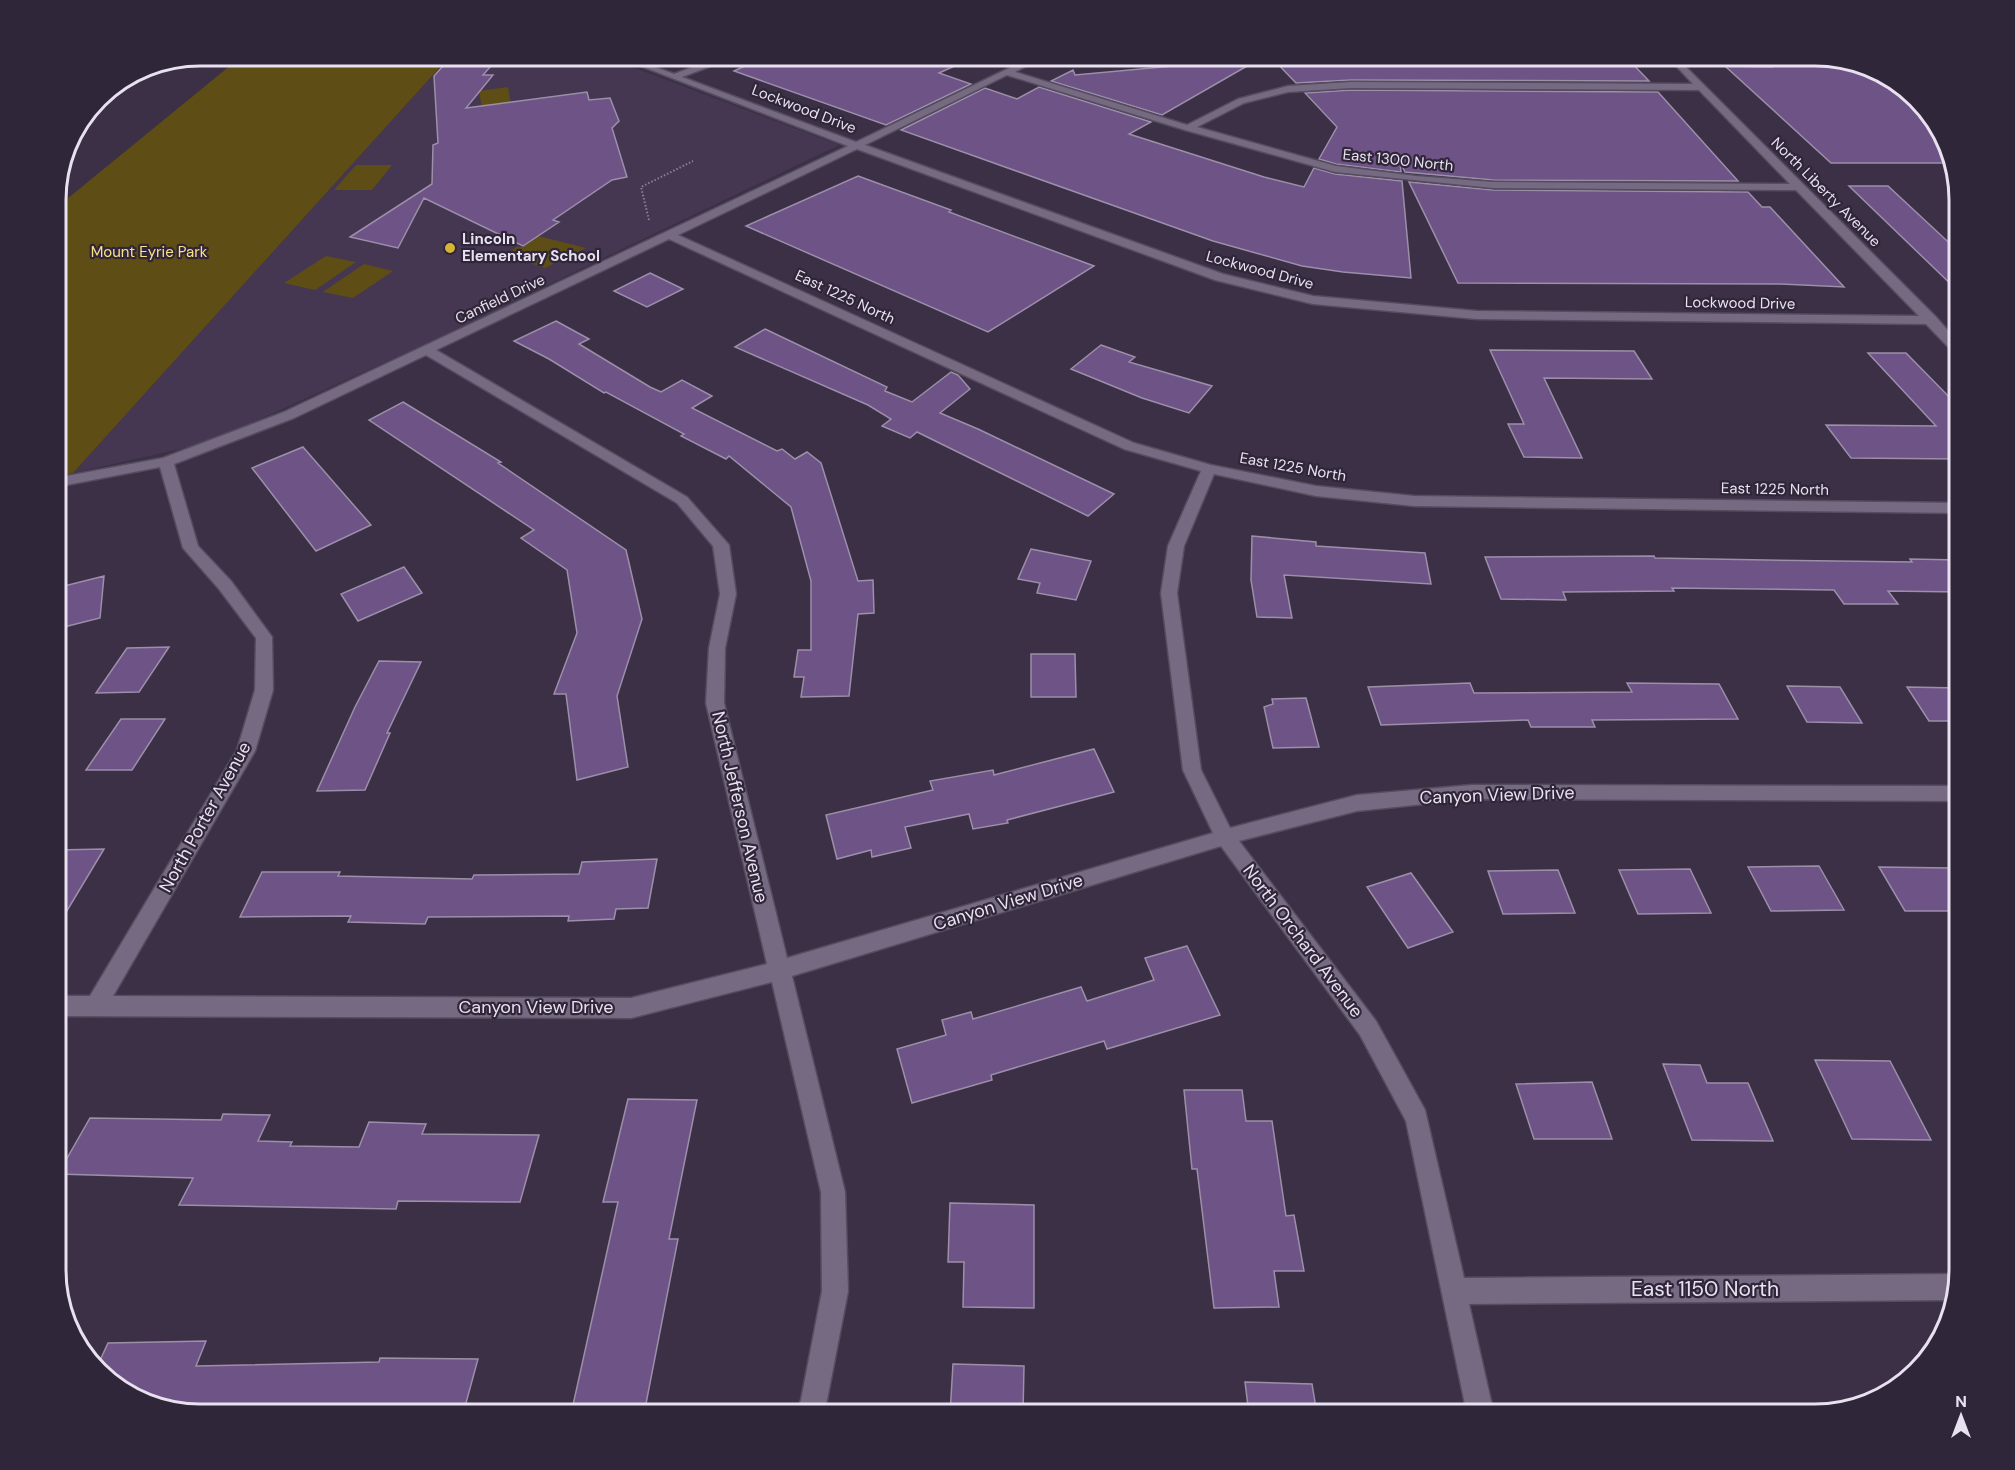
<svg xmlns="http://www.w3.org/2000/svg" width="2015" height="1470" viewBox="0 0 2015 1470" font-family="'DM Sans',sans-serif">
<rect width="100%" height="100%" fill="#3b3045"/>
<path fill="#453752" d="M450,56H603L839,145L410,351L207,443L73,473Z"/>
<path fill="#5e4e15" d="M242,56H450L73,473L56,476V208Z
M508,87L511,105L482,108L479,91Z
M356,165H392L372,190H334Z
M538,236L586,248L545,268L506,255L516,247H522Z
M326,256L356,262L315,290L284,283Z
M364,264L393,271L353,298L323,292Z"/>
<path fill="#6e5387" stroke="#9c8fa9" stroke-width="1.5" d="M767,56H977L939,73L971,84L886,125L734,71Z
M1270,56L1627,58L1649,81L1351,80L1296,83Z
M1761,56H1816L1861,63L1903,85L1944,136L1951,163H1831L1725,66L1772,67Z
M1261,58L1162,115L1051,81L1073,70L1075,75Z
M443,66H491L483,75H493L466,108L587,92L589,100L610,98L619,121L612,128L627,177L612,180L553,220L559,222L523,246L424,198L398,248L350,237L432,184L433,145L438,143L434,76Z
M1039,87L1151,122L1129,134L1264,177L1304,187L1314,168L1335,174L1402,181L1411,278L1343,272L1302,266L1213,241L901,130L985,88L1017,99Z
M1351,90L1658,92L1738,181L1493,180L1405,172L1400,162L1401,172L1336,164L1319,159L1337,127L1305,93Z
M858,176L951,210L949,212L1094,266L988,332L746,226Z
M1409,182L1493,190L1748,192L1762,207H1770L1844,287L1781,284L1458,283Z
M1849,186H1888L1959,252V292Z
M650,273L683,289L647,307L614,291Z
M556,321L589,339L579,344L650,387L661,392L682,380L712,396L692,408L777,451L782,449L795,459L807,452L821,463L858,581L873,580L874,613L858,614L849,696L801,697L804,677H794L798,650H811V581L791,507L729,456L726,459L681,436L684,434L606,392L604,393L549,359L514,341Z
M765,329L887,387L885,391L912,402L951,372L958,375L970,389L940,413L978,429L1114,494L1088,516L917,432L910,438L882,426L891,419L868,405L735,347Z
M1101,345L1135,357L1129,362L1212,386L1189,413L1142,398L1071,369Z
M1490,350L1634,351L1652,379L1544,378L1582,458L1524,457L1508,424H1524Z
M1868,353H1906L1959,407V459L1851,458L1826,425L1936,426Z
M403,402L501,462L498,463L626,550L642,619L617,696L628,767L577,780L566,694H554L577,633L567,570L521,538L534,530L369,420Z
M303,447L371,525L316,551L252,468Z
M1252,536L1316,542V546L1425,553L1431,584L1284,575L1292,618L1257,617L1251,580Z
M1031,549L1091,561L1076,600L1037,593L1040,583L1018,579Z
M1654,556L1655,558L1766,560L1912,562L1910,559L1959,560V592L1888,591L1898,604H1844L1834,590L1672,588L1674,591L1563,592L1566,600L1501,599L1485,557Z
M404,567L422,593L358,621L341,594Z
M104,576L100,618L56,629V588Z
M169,647L139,692L96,693L127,648Z
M1031,654H1075L1076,697H1031Z
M379,661L421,662L387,733H390L365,790L317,791L355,707Z
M1470,683L1474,693L1632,692L1627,683L1719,684L1738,719L1592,720L1595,727H1531L1528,720L1381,725L1368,687Z
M1787,686L1840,687L1862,723L1807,722Z
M1907,687L1959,688V721H1929Z
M1306,698L1319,747L1273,748L1264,707L1273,704L1272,699Z
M121,719H165L132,770H86Z
M1094,749L1114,792L1007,820L1008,823L973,829L969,814L905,827L911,848L872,857L871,850L837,859L826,815L933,790L930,781L993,770L994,775Z
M104,849L56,929V850Z
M657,859L648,908L616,909L614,919L568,921L569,916L428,917L425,924L348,922L351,916L240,917L262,872H340L338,876L472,879L474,875L579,874L582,862Z
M1819,866L1844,910L1771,911L1748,867Z
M1879,867L1951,868L1959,882V911H1905Z
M1690,869L1711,913L1638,914L1619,870Z
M1558,870L1575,913L1503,914L1488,871Z
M1411,873L1453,932L1408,948L1367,887Z
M1187,946L1220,1015L1107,1049L1104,1041L991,1075L992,1080L912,1103L897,1049L946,1035L942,1020L971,1012L973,1019L1081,987L1087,1001L1154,980L1145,958Z
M1815,1060L1890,1061L1931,1140L1852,1139Z
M1663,1064L1700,1065L1707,1083H1748L1773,1141L1692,1140Z
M1592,1082L1612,1139H1534L1516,1084Z
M1184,1090H1242L1246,1121H1272L1286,1216L1294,1215L1304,1271H1274L1279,1307L1214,1308L1197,1169H1192Z
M628,1099L697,1100L669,1239H678L644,1414H571L618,1202H603Z
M223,1114L270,1115L258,1141L292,1142L290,1146L359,1147L369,1122L426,1124L422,1134L539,1135L520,1202L398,1201L396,1209L179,1205L193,1178L58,1174L90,1118L221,1120Z
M950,1203L1034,1205V1308L963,1307L964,1262H948Z
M206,1341L196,1366L379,1362L380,1358L478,1359L463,1414H199L153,1407L112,1385L97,1367L108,1343Z
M953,1364L1024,1366L1023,1414H950Z
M1245,1382L1312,1384L1317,1414H1249Z"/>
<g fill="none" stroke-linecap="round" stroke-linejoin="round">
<defs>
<path id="minor" d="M615,56H626L674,74L722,56H733L732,58L682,77L856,142L1034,56H1044L1015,72L1187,125L1238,99L1288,86L1351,82L1693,84L1667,56H1675L1936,317L1959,343V354L1954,353L1926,324L1477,319L1313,304L1215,280L857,149L678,235L1134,443L1211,465L1316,486L1414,496L1959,503V513L1414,506L1316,496L1214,474L1184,546L1177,593L1201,770L1230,828L1357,795L1472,785L1959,786V801L1472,799L1357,811L1239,841L1376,1021L1425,1110L1464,1278L1957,1274L1959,1275L1955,1300L1469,1304L1494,1414H1467L1406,1121L1360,1035L1221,846L792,976L845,1192L848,1291L827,1400L822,1414H795L801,1400L822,1291L821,1192L772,982L631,1018L56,1016V996H90L237,750L255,690L256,638L219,589L183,548L160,467L56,487V478L163,458L284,412L848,146ZM1007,75L1185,130L1335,172L1493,188L1796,190L1919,316L1477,311L1313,296L1223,274L865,145ZM1351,88L1699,90L1790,184L1493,182L1416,176L1336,166L1197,127L1244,103L1288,92ZM669,239L1124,449L1201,471L1168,546L1161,593L1183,770L1213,833L787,958L724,703L725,648L736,594L729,545L687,497L436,350ZM426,355L677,503L713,546L720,594L709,648L706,703L767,964L631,998L113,996L255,751L273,690L272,637L231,581L198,546L174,464L294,418Z"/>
</defs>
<use href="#minor" stroke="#554c5e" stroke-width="3"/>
<path stroke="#898092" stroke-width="2" stroke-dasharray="1.5 2" stroke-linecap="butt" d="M649,220L641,187L693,161"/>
<use href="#minor" fill="#766a82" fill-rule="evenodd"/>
</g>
<circle fill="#d7b434" stroke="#30263a" stroke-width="2" cx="450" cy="248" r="6"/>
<g text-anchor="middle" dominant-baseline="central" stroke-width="4.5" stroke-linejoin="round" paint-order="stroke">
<g font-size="15" fill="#e8e1ef" stroke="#30263a">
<text transform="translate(804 109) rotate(21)">Lockwood Drive</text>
<text transform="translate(1398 160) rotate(6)">East 1300 North</text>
<text transform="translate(1826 192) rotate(45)">North Liberty Avenue</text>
<text transform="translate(1260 270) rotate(15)">Lockwood Drive</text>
<text transform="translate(845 297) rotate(25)">East 1225 North</text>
<text transform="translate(500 299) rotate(-25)">Canfield Drive</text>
<text transform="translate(1740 303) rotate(1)">Lockwood Drive</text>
<text transform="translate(1293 467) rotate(10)">East 1225 North</text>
<text transform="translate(1775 489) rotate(1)">East 1225 North</text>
</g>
<g font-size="15" font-weight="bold" fill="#e8e1ef" stroke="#30263a" text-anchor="start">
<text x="462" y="239">Lincoln<tspan x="462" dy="17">Elementary School</tspan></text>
</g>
<g font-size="15" fill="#fce084" stroke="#30263a">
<text x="149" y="252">Mount Eyrie Park</text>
</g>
<g font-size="18" fill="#e8e1ef" stroke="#30263a">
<text transform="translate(1497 795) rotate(-2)">Canyon View Drive</text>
<text transform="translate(740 807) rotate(77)">North Jefferson Avenue</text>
<text transform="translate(205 817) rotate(-61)">North Porter Avenue</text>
<text transform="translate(1008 902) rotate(-17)">Canyon View Drive</text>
<text transform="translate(1303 941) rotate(53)">North Orchard Avenue</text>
<text x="536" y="1007">Canyon View Drive</text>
</g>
<g font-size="21" fill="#e8e1ef" stroke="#30263a">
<text x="1705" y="1289">East 1150 North</text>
</g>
</g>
<path d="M0 0H2015V1470H0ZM200 66H1815A134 134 0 0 1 1949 200V1270A134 134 0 0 1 1815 1404H200A134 134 0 0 1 66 1270V200A134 134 0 0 1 200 66Z" fill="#30263a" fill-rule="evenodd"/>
<path fill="none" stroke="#e8e1ef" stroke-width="3" d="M200 66H1815A134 134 0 0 1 1949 200V1270A134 134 0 0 1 1815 1404H200A134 134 0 0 1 66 1270V200A134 134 0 0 1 200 66Z"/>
<g transform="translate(1961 1416)" stroke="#30263a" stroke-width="4.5" paint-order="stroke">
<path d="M0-4.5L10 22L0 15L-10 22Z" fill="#e8e1ef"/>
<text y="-9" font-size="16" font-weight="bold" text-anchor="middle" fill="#e8e1ef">N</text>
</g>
</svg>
